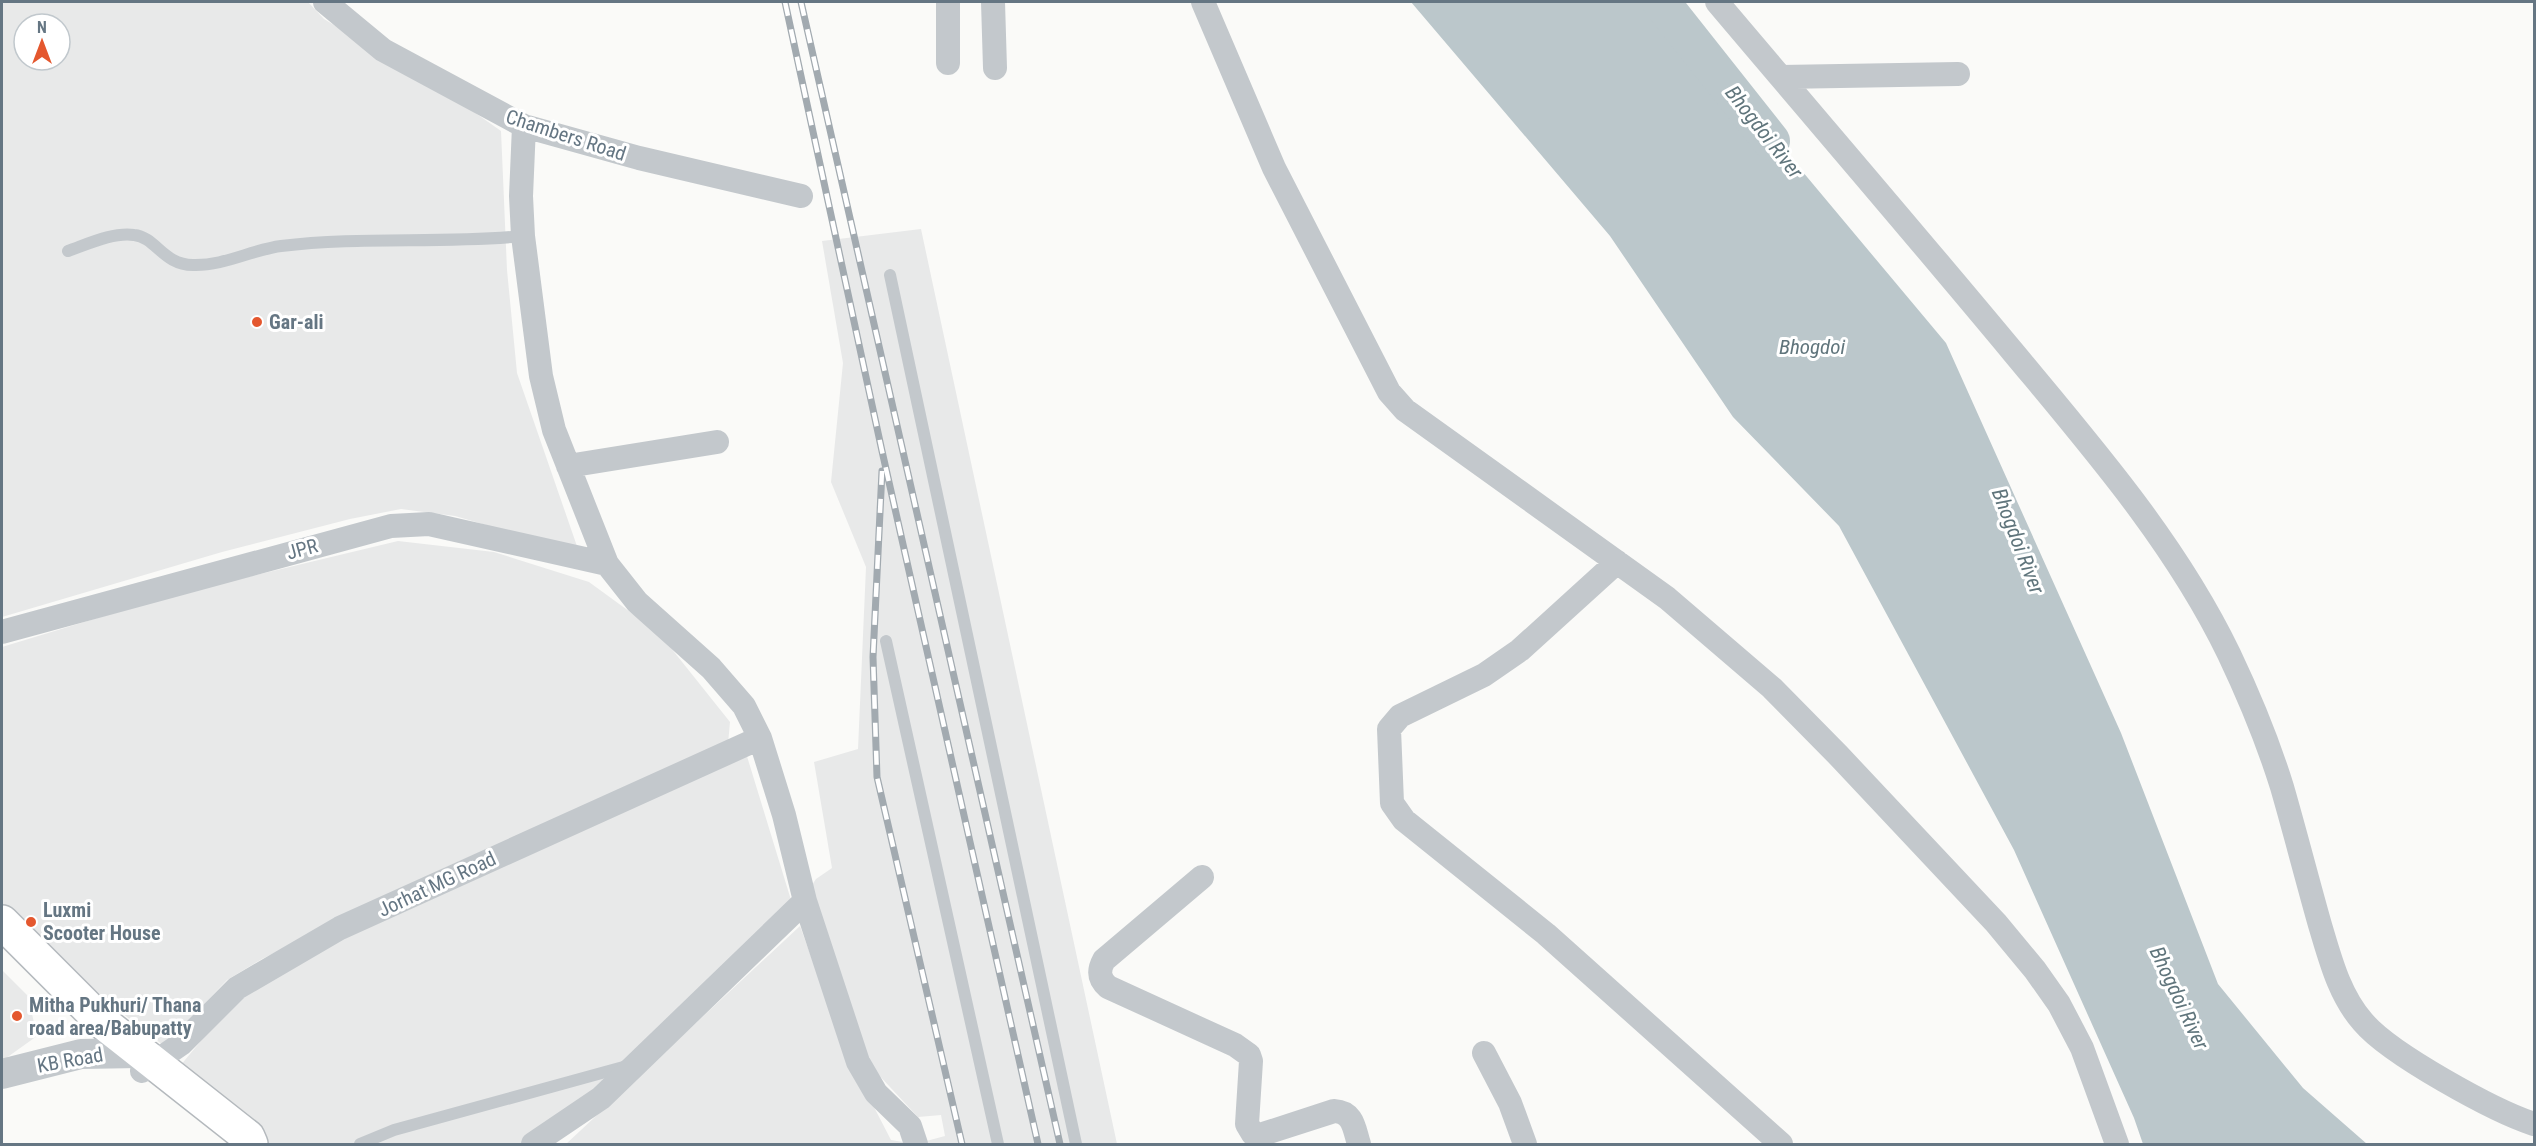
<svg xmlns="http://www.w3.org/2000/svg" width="2536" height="1146" viewBox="0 0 2536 1146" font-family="'Roboto Condensed',sans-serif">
<rect width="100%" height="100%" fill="#fafaf8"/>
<path fill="#e8e9e9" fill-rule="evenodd" d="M2,2H308L324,19L457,100L501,131L507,270L517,373L579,552L455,516L401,509L350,519L222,552L2,617ZM24,24H60V60H24Z
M921,229L1117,1144H566L800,926L846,1053L891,1140L915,1144L945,1136L941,1115L918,1117L861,1056L810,888L816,879L832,868L814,762L858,749L866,567L831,482L843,363L822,241Z
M398,541L494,552L589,582L659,633L730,722L728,744L446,867L262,959L227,980L164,1046L112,1005L2,906V647L173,595Z
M746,753L791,900L539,1144H263L180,1066L240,994L405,906Z
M2,970L28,996L37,1036L2,1061Z"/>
<path fill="#bbc7cb" d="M1411,2H1644L1771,134L1946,343L2121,733L2218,984L2303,1088L2367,1144H2143L2134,1118L2014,850L1839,526L1733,417L1610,236Z"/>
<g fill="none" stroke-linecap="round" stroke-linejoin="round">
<path stroke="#bbc7cb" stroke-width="38" d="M1661,2L1771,141"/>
<defs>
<path id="trunk" d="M2,922L101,1021L248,1137L251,1144"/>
</defs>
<use href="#trunk" stroke="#b4b9bd" stroke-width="36"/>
<path stroke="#c3c8cc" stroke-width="12" d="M68,251C88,244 113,232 134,235C156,237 163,265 193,265C224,266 251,250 281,246C361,236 443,244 523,236
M890,275L1076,1144
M886,641L998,1144
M360,1144L394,1130L627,1066"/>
<path stroke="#c3c8cc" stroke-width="24" d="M325,2L383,50L524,126L639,158L801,196
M948,2V63
M993,2L995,68
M1203,2L1274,168L1389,392L1405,410L1667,598L1772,688L1839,756L1996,923L2035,970L2059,1004L2082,1048L2117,1144
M1717,2C1815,118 1915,234 2013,352C2091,446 2175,542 2229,654C2249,696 2268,742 2282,787C2295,832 2307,879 2320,925C2330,958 2339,995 2363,1022C2390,1054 2494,1111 2534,1124
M1781,77L1958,74
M524,126L521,196L523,236L541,376L554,430L607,564L637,602L711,668L744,706L760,738L784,815L805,901L858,1062L876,1093L910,1126L916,1144
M568,466L717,442
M1617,562L1520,650L1484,675L1400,716L1389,729L1392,803L1404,820L1546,934L1781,1144
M2,632L391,526L429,524L607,564
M1202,877L1104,960C1098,971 1099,979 1108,987L1235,1045L1249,1055L1251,1061L1247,1124L1253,1134L1260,1135L1334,1111C1354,1112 1354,1129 1359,1144
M1484,1053L1510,1103L1525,1144
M142,1071L181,1044L237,988L340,928L760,738
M533,1144L601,1098L805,901"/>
<path stroke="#c3c8cc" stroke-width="30" d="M2,1074L81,1054L139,1053"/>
<use href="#trunk" stroke="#fff" stroke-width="33"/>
<defs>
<path id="rail" d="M785,2L882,451L1038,1144
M801,2L1060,1144
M882,471L873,657L877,777L962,1144"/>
</defs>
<use href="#rail" stroke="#a2aab0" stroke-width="7"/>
<use href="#rail" stroke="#fff" stroke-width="4.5" stroke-dasharray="14" stroke-linecap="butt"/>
</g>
<g fill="#e4572e" stroke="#fff" stroke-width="2">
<circle cx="257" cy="322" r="6"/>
<circle cx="31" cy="922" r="6"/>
<circle cx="17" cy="1016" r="6"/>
</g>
<g text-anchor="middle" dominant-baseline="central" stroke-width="6" stroke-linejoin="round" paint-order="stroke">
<g font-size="20" fill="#657683" stroke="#fff">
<text transform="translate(566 135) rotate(18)">Chambers Road</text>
<text transform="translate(302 549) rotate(-15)">JPR</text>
<text transform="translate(437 884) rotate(-25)">Jorhat MG Road</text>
<text transform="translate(70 1060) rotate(-10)">KB Road</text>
</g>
<g font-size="20" font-weight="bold" fill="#657683" stroke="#fff" text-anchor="start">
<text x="269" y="322">Gar-ali</text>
<text x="43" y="910">Luxmi<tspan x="43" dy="23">Scooter House</tspan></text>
<text x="29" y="1005">Mitha Pukhuri/ Thana<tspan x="29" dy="23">road area/Babupatty</tspan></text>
</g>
<g font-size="21" font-style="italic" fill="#60757c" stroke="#fff">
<text transform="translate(1764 132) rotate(52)">Bhogdoi River</text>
<text x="1812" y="347">Bhogdoi</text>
<text transform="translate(2018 541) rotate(69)">Bhogdoi River</text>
<text transform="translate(2179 998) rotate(65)">Bhogdoi River</text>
</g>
</g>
<rect width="2536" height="1146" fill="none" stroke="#657683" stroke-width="6"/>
<g transform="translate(42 42)"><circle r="28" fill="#ffffff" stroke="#c1c8cd" stroke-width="1.5"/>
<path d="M0-4.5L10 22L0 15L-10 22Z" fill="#e4572e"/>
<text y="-9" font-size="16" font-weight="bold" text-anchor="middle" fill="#657683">N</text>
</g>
</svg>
